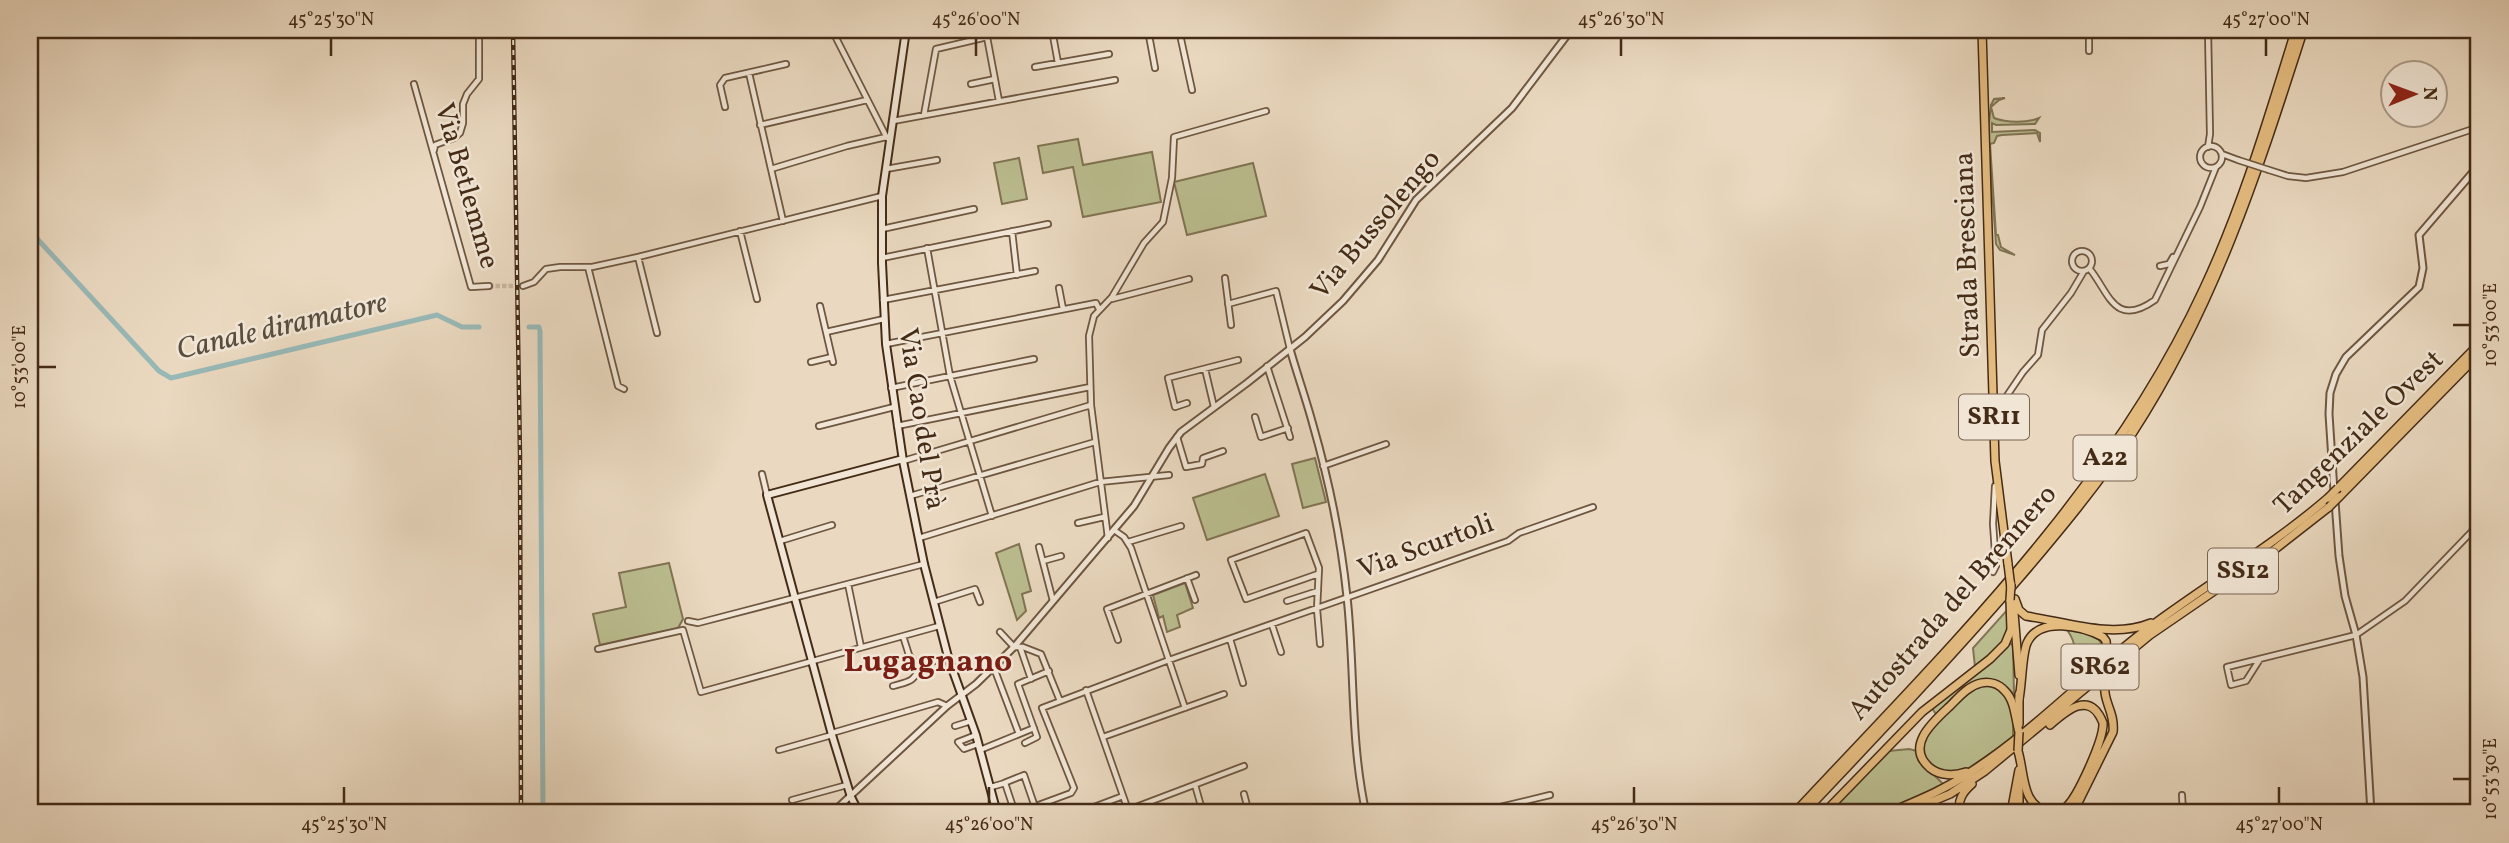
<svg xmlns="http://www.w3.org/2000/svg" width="2509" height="843" viewBox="0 0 2509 843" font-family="Vollkorn,serif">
<rect width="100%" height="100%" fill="#ead9c0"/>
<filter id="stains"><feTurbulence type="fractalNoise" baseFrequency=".00286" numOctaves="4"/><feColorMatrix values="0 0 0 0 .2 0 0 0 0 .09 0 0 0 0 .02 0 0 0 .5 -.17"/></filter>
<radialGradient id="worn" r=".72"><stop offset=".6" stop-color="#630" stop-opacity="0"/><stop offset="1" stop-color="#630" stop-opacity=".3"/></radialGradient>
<path fill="#bbbe90" stroke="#807453" stroke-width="2" d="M2005,98L1999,100L1991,107L1994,118C2007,123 2027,123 2039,118L2035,124L1996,125L1992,123V132L2035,130L2040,133V142L2037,133L2002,135L1997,136L1994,143L1990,144L1996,235H1998L2001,247L2015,255L2000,250L1996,244L1988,131L1991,105L1994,99Z
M1078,139L1083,165L1152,152L1161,202L1083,217L1073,167L1043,173L1038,146Z
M1019,158L1027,199L1002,204L994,163Z
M1253,163L1266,216L1187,235L1174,182Z
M1315,458L1326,502L1303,508L1292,464Z
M1265,474L1279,516L1207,540L1193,498Z
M1019,544L1031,591L1022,594L1026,611L1017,620L996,553Z
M669,563L683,619L678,628L600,645L593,614L626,607L619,573Z
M1185,583L1193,608L1177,615L1180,627L1167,632L1163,616L1159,618L1153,595Z
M2008,609C2008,645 2003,646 1975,667L1973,648Z
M2067,630C2084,633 2104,632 2103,654L2063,689C2071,667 2083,651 2067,630Z
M2009,643L2013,645L2014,695C1986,661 1961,694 1936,714L1931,707Z
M1988,683L2006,693L2013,713V738L1969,768C1942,778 1911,762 1928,731C1933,722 1963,694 1972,689C1977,687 1983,685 1988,683Z
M1909,749L1917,751L1921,762L1944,785L1881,813H1829L1889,751Z"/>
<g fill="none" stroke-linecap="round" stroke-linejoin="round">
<path stroke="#98b9b7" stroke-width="5" d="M30,231L159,371L171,378L437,315L462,327H479
M529,327H539L540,331L543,813"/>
<path stroke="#c9b69e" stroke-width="4.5" stroke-dasharray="4.5 2" stroke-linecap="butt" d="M489,286H523"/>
<defs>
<path id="minor" d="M832,30L887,138
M1052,30L1058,63
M1148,30L1155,68
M1179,30L1192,90
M2089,30V51
M2208,30L2210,134L2208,147
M1035,67L1109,54
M749,73L771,169
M414,84L471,287L489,286
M971,84L995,79
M725,107L720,85L725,78L786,64
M924,115L936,49L987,37L999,101
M893,121L1115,80
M760,125L867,100
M2200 157a11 11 0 1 1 22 0a11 11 0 1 1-22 0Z
M434,150L435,145L454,138L460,133L463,123V104L467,94L479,79V30
M2222,154L2238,160
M886,169L937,160
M2269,170L2288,176L2306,178L2343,172L2479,127
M783,221L771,169L847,146L886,137
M882,229L974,209
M740,231L757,299
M1012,231L1017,275
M927,248L950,376L992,516
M2072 261a10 10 0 1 1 20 0a10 10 0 1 1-20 0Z
M638,257L657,333
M882,258L1048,224
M2160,266L2169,264L2173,257
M588,267L618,386L624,389
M2089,268C2109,292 2114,329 2155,300L2200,207L2216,167
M1225,278L1231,325
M523,286L534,282L546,269L560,267H592L638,257L882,196
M1059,288L1063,309
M1112,299L1189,279
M883,300L1035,271
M1228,304L1276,291L1290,349
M820,306L833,362
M826,332L884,319
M886,344L1096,303L1099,309
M811,362L832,357
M1267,366L1290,437
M1205,369L1214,407
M891,388L1034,359
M1187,403L1175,407L1168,378L1238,360
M1994,409L2002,403L2023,372L2038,355L2042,330L2071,293L2084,271
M1255,417L1261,437L1288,428
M819,426L894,407
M897,426L1090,387
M1177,437L1186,467L1202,464L1203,458L1223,451
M903,461L1091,405
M1323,466L1386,444
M762,474L767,495
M910,496L1095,442
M1078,523L1104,517
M1114,530L1124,537L1131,548L1185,708
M2472,531L2479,544
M919,538L1100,482L1169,475
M1108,538L1091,405L1089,336L1094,316L1112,297L1144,243L1163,222L1172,178L1174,137L1266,111
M780,541L832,525
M1128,542L1181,526
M1039,547L1053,601
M1043,561L1061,556
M1993,572L1996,566L1993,524L1995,486
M1318,574L1246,599L1231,560L1306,533L1319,568L1317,609L1320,644
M1187,578L1195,600
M848,584L861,647
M1287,601L1318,591
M934,602L975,589L980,602
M688,621L698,623L924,564
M1272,625L1281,652
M1000,632L1014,647H1023L1041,654L1060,701
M903,636L909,655L918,666L948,657
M1230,639L1243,683
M1118,640L1107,609L1196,575
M1020,647L1031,679
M598,649L683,630L701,692L939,626
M2260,659L2246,681L2231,685L2227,667L2356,635L2405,601L2479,524
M994,668L1019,734
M893,686C906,682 917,682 918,666
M1086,690L1128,810L1244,766
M955,726L971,721
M832,733L938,702L947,706
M976,735L958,742L964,749L978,744
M1103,737L1224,694
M1025,743L1037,737L1018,684L1049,671
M779,750L832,735
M980,750L1034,728
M1004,783L1024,775L1035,807
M1195,785L1203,813
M991,787L1005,783L1014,810L1017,813
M1244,794L1249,813
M2182,795L2183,813
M792,800L847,785
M1017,813L1071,793L1074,788L1042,708L1169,660L1508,541L1519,533L1593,507
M1048,813L1065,807
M1078,813L1123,796
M1475,813L1550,795"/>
<path id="tertiary" d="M1290,349C1297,374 1306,399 1313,425C1329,481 1341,539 1347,597C1355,669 1350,741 1366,813
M2334,491L2329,414L2330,393L2336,374L2346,357L2419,287L2423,268L2419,235L2479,165
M2335,501L2339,556L2345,596L2356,635L2363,677L2371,813
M832,813L947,706L976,684L1014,647L1134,506L1169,448L1181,432L1247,383L1305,337L1343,301L1378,260L1416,200L1512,108L1571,30"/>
<path id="secondary" d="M906,30L882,196V263L886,344L903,461L924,564L948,657L976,735L997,813
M859,813L851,797L832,735L767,495L903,459"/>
<path id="primary" d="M1982,30L1995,461L2008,564
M2013,600L2019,675
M2019,724V694
M2019,782V813"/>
<path id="trunk" d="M2338,488L2479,344
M2339,497L2479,354
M2015,599L2019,610L2026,616C2066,622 2112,639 2151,623
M2019,699C2022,685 2022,654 2027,643C2039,616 2082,626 2103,637L2106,641L2107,651L2098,663
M2018,751C2025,774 2021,806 2049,812C2055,812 2059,812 2065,808C2077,799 2104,739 2103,723C2090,690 2067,710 2050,725
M1966,772C1954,776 1940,776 1930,768C1904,746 1934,721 1950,706C1959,697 1968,686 1981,683C1990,681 1999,684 2005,691C2015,701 2015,718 2019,732
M1824,813L1922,712L1990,659L2005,644L2011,630L2010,600
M1888,813C1916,801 1944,790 1969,773C2033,732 2086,675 2147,629C2207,584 2271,547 2328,498
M1905,813L1950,794L1985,771L2150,635L2274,550L2329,507
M1960,813C1957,800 1963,792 1972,784
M2011,813L2019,770
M2073,813L2113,732C2116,706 2093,695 2113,669"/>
<path id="motorway" d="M1795,813C1946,651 2110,493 2204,289C2243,206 2269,117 2296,30
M1803,813C1876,736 1949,659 2018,579C2058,532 2098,484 2132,433C2215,305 2257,173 2303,30"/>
</defs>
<use href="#minor" stroke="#6e5640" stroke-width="8"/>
<use href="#tertiary" stroke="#6e5640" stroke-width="9"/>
<use href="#secondary" stroke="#442b16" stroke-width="10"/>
<use href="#primary" stroke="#442b16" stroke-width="10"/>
<use href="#trunk" stroke="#442b16" stroke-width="10"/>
<use href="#motorway" stroke="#442b16" stroke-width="11"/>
<use href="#minor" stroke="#f1e6d6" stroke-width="4.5"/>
<use href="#tertiary" stroke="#f1e6d6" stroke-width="5"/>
<use href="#secondary" stroke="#f1e6d6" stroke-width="6"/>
<use href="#primary" stroke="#e5bc80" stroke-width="7"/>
<use href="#trunk" stroke="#e5bc80" stroke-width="7"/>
<use href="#motorway" stroke="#e5bc80" stroke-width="8"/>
<defs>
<path id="rail" d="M513,30L520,455L521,813"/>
</defs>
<use href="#rail" stroke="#442b16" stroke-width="4.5"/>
<use href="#rail" stroke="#f1e6d6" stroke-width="2" stroke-dasharray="5" stroke-linecap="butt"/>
<defs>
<path id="minor-bridge" d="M2238,160L2269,170"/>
<path id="primary-bridge" d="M2008,564L2011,588
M2018,751L2019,732"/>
<path id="trunk-bridge" d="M2328,498L2338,488
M2329,507L2339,497
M2010,600L2011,584"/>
</defs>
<use href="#minor-bridge" stroke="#6e5640" stroke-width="8" stroke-linecap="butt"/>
<use href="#primary-bridge" stroke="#442b16" stroke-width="10" stroke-linecap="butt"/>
<use href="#trunk-bridge" stroke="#442b16" stroke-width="10" stroke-linecap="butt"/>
<use href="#minor-bridge" stroke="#f1e6d6" stroke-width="4.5"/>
<use href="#primary-bridge" stroke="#e5bc80" stroke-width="7"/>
<use href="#trunk-bridge" stroke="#e5bc80" stroke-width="7"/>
</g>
<path fill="none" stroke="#442b16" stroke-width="2.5" d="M331,38V56M976,38V56M1621,38V56M2266,38V56M2453,325H2470M38,367H56M2453,779H2470M344,787V804M989,787V804M1634,787V804M2279,787V804"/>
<g text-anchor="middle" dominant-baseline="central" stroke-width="5" stroke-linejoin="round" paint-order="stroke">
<g fill="#f1e6d6" stroke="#786350" stroke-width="2">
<rect x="1959" y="394.5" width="70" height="45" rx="5"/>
<rect x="2073.5" y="435.5" width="63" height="45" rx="5"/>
<rect x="2208" y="548.5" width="70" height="45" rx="5"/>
<rect x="2061.5" y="644.5" width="77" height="45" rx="5"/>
</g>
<g font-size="26" font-weight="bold" fill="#442b16">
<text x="1994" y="417">SR11</text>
<text x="2105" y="458">A22</text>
<text x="2243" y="571">SS12</text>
<text x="2100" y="667">SR62</text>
</g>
<g font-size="28" fill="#442b16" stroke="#f1e6d6">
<text transform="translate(466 186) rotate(74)">Via Betlemme</text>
<text transform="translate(1376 225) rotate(-50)">Via Bussolengo</text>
<text transform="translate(1968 255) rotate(-92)">Strada Bresciana</text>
<text transform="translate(921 419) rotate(81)">Via Cao del Prà</text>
<text transform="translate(2359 433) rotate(-44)">Tangenziale Ovest</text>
<text transform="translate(1426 547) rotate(-20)">Via Scurtoli</text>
<text transform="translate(1953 603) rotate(-49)">Autostrada del Brennero</text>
</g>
<g font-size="30" font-style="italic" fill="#594e3e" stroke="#f1e6d6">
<text transform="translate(282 327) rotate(-13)">Canale diramatore</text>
</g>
<g font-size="32" font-weight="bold" fill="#7a1f14" stroke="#f1e6d6">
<text x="928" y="663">Lugagnano</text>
</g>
</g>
<rect width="2509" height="843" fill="none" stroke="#ead9c0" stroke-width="77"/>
<g transform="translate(2414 94) rotate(89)"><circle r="33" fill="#f1e6d6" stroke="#ac9b89" stroke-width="2"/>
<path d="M0-5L12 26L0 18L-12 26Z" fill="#8f2418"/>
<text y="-10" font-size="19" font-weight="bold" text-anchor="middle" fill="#442b16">N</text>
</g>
<rect x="38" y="38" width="2432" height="766" fill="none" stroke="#442b16" stroke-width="2.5"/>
<g font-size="18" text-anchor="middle" fill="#442b16">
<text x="331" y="25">45°25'30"N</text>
<text x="976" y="25">45°26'00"N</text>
<text x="1621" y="25">45°26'30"N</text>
<text x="2266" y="25">45°27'00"N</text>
<text transform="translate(2490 325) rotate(-90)" y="6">10°53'00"E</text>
<text transform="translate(19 367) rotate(-90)" y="6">10°53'00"E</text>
<text transform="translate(2490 779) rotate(-90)" y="6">10°53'30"E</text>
<text x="344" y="830">45°25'30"N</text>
<text x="989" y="830">45°26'00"N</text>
<text x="1634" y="830">45°26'30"N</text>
<text x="2279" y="830">45°27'00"N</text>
</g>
<rect width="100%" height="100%" filter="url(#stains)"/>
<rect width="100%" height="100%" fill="url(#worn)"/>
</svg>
